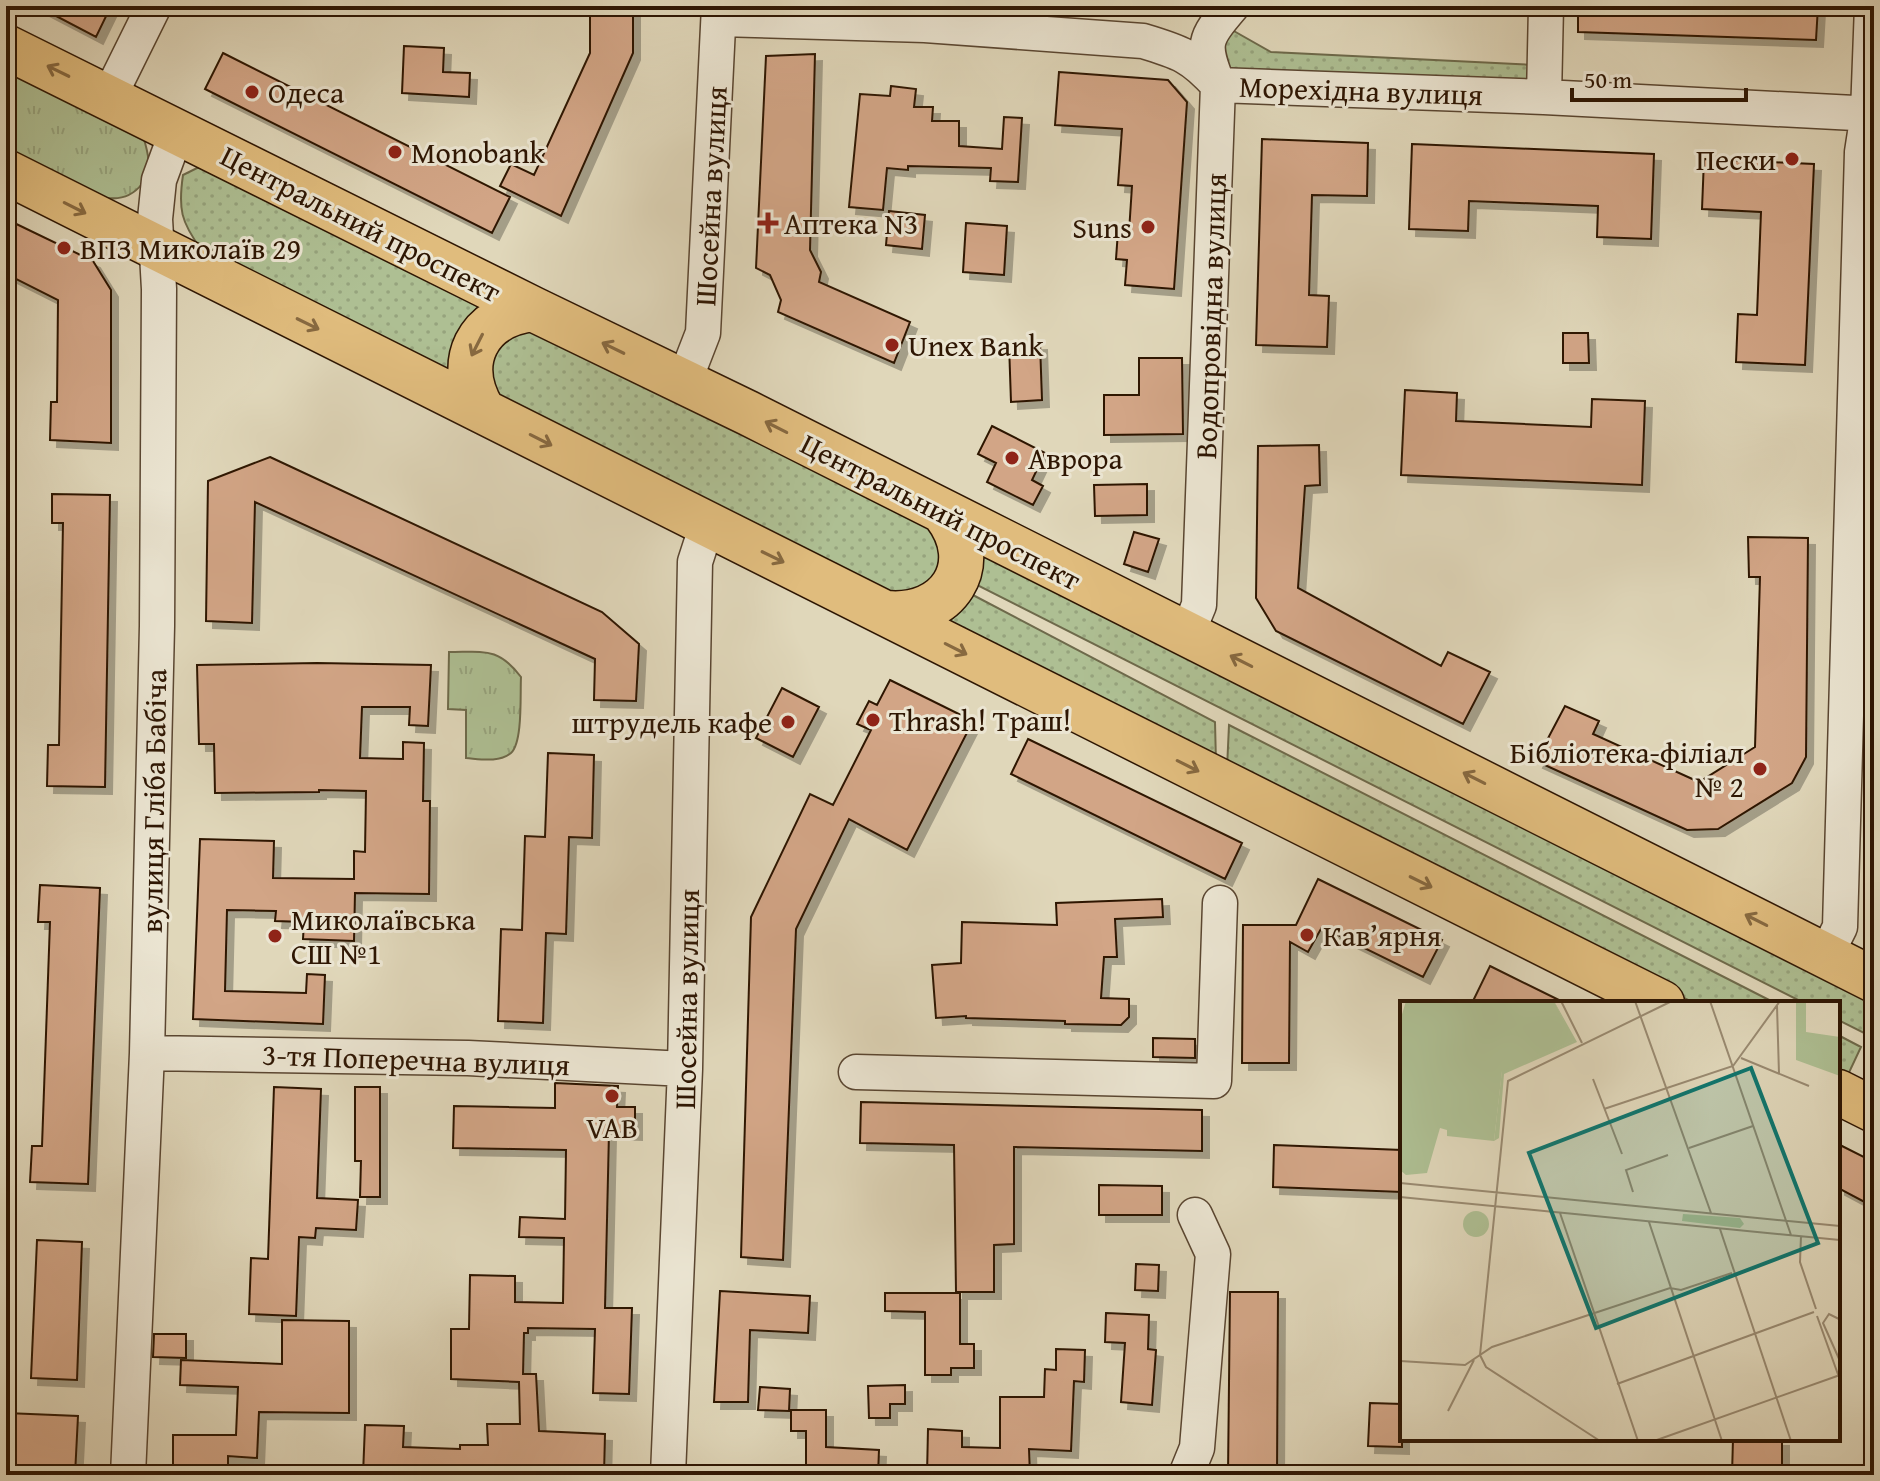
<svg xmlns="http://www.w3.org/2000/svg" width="1880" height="1481" viewBox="0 0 1880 1481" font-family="'Gentium Book Plus',serif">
<defs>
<pattern id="grass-dots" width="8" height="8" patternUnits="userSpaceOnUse" patternTransform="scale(2)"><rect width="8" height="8" fill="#aebf93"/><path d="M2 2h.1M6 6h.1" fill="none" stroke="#96a37d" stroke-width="1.8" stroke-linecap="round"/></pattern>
<pattern id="park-tufts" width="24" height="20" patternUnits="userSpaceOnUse" patternTransform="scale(2)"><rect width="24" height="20" fill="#aebf93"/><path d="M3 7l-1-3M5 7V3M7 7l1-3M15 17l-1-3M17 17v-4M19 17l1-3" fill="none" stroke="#96a37d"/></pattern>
<filter id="shadow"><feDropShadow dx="7" dy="7" stdDeviation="0" flood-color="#0004"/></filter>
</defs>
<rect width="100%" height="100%" fill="#e0d7ba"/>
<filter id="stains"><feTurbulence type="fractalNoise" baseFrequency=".0025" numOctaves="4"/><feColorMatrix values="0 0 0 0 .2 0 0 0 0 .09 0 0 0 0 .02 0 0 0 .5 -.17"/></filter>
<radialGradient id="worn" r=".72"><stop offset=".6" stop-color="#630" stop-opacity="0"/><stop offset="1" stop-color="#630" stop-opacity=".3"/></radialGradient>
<path fill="url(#grass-dots)" stroke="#6e6a4b" stroke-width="2" d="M1225,26L1271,52L1535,65L1533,83L1223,70Z
M197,168H214L483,302C460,323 455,348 448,377L201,249C181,222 178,209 183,175Z
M533,329L924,522L941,546L939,574L899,600L504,405L492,388L488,360L505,336Z
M979,549L1874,999V1024L1868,1035L1838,1020V1003H1804L975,584Z
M971,594L1215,722L1216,763L944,626L958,613Z
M1229,725L1775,1003H1694L1227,769Z
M1838,1035L1861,1047L1846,1079L1838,1075Z"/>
<path fill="url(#park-tufts)" stroke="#6e6a4b" stroke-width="2" d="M6,62L143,136C148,152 153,170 142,184C118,214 83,190 57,176C40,168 23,159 6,151Z
M449,652C485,652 498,647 521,677C520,694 523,742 511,753C499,763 480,759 466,758V710L448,709Z"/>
<path fill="#d2a586" stroke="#2e1603" stroke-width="2" filter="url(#shadow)" d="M37,6H111L96,37Z
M590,6H633V53L561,216L500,186L511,164L534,175L590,53Z
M1578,6H1818L1816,40L1578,32Z
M404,46L444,48L443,72L470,73L469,97L402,93Z
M223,53L510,197L492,233L205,89Z
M815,54L810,250L821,272L819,282L910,322L894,363L778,312L781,300L770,275L756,268L766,56Z
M1059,72L1168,80L1187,102L1174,289L1125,285L1127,260L1116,259L1118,231L1129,232L1132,186L1118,185L1122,129L1055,125Z
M891,86L916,89L914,107H933L932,121H959V146L1002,149L1004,117L1022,118L1018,182L990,181L991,168L908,166V170L887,168L883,210L849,207L860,94L890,96Z
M1262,139L1368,143L1367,196L1312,195L1309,295L1329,296L1327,347L1256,345Z
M1412,144L1654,154L1651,239L1597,237L1598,206L1469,201L1468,231L1409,229Z
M1704,159L1814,164L1805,365L1736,362L1738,314L1757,315L1761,212L1702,209Z
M889,211L925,215L922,249L886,245Z
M6,219L93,261L111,290V443L50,440L51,402H57L58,300L6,274Z
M966,223L1007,226L1004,275L963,272Z
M1563,333H1588L1589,363H1563Z
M1040,343L1042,400L1011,402L1009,344Z
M1139,358H1182L1183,434L1104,435V395H1139Z
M1405,390L1457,393L1456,421L1591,427L1592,399L1645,401L1642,485L1401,475Z
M992,426L1045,453L1032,480L1043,486L1033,505L987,482L996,463L978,454Z
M1319,445L1320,485L1305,486L1298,588L1441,666L1448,652L1490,672L1463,724L1276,631L1256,598L1258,446Z
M270,457L602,612L639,644L636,701L594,700L595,659L255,502L252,623L206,621L208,481Z
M1147,484V515L1095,516L1094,485Z
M52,494L110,495L105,787L47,786L48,745H59L63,523H52Z
M1134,532L1159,539L1148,572L1124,564Z
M1748,537L1808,538L1806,757L1792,783L1718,829L1687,830L1536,761L1565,706L1599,721L1593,734L1699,782L1755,747L1760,577H1749Z
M317,663L431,665L428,726L409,725L410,707H362L360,758L403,759V742L424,743L423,801H430L429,894L355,893L354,941L303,939L304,922L275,921L276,911L227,910L225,991L306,993L307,974L325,975L323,1024L193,1019L200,839L274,841L273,878L354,879V851L365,852L366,791L319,790V792L215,793L214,744H199L197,665Z
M890,680L973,721L907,850L849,819L796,929L783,1260L741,1257L751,917L810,794L833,805L871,730L857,724L869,701L877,705Z
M782,688L819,707L793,757L756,738Z
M1028,739L1242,843L1225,879L1011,774Z
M548,753L594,755L592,838L569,837L566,934L546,933L543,1023L498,1021L501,929L522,930L525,836L545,837Z
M1318,879L1442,940L1423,977L1322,927L1308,952L1290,942L1289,1063H1242L1243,925H1296Z
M40,885L100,888L88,1184L30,1182L32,1146H42L50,922H38Z
M1162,899L1163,917L1115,919L1117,957H1104L1101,998L1129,999V1017L1121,1025L1065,1024V1021L966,1018V1016L936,1018L932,965L961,963L962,922L1057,925L1056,903Z
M1490,966L1565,1003H1472Z
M1153,1038L1195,1039V1058L1153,1057Z
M555,1083L618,1086L617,1107H635V1133L609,1132L605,1308H632L629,1394L593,1393L595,1329L528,1328V1333H524L523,1374H536L539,1431L605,1434L604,1475H363L365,1425L404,1426L403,1447L460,1449V1445H488L487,1424H520L519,1382L451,1379V1329H469L470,1275L515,1276V1302L563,1303L564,1238L519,1237L520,1217L565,1219L566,1150L453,1148L454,1106L555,1108Z
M274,1087L321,1089L317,1198L358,1200L356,1230L316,1228L315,1238L299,1237L296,1316L249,1314L251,1258L268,1259Z
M355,1087H380V1197H360L361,1161H355Z
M861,1102L1202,1110V1151L1014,1147V1244L994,1245V1292H956L954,1145L860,1143Z
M1838,1144L1874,1162V1207L1838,1188Z
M1274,1145L1402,1150V1192L1273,1187Z
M1099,1185L1162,1186V1215H1099Z
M37,1240L82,1242L77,1380L31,1378Z
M1136,1264L1159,1265L1158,1291L1135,1290Z
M720,1291L810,1296L808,1333L750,1330L748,1402H714Z
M1230,1292H1278L1277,1475H1228Z
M885,1293H960V1344H974V1368H951V1375H925V1312L885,1311Z
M1106,1313L1149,1315L1148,1349L1156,1350L1152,1405L1121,1402L1125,1343L1105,1342Z
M282,1320L349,1321V1413L259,1412L257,1458L228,1456V1466H173V1435H236L238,1387L180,1385L181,1360L282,1364Z
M154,1334H186V1358L153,1357Z
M1056,1349L1085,1350L1084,1382L1074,1381L1071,1451L1029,1449L1030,1475H1000V1469L961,1467V1475H927L928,1429L962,1431V1447L1000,1448V1397H1044L1045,1369L1056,1370Z
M905,1385V1404H890V1418H869L868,1386Z
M760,1387L790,1389L789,1411L758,1410Z
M1370,1403L1402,1404V1447L1368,1446Z
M791,1410H826V1447L879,1450L878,1475H806V1431H791Z
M6,1413L78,1416L75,1475H6Z
M1733,1439H1782V1475H1732Z"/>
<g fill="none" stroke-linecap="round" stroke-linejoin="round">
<defs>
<path id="minor" d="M719,19L925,25L1143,41C1180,52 1192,56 1218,85L1544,97L1874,114
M109,97L154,6
M1544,97L1546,6
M684,382L703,333L719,6
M1187,634L1199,605L1218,85C1202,43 1203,40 1232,6
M1826,955L1840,927L1862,152L1868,113L1872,6
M147,1053L468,1058L685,1069
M856,1072L1214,1081L1220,903
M128,1475L147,1053L157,626L159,289L155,219L159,180L177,131
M668,1475L685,1069L695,562L707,525
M1186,1475L1197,1448L1213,1254L1195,1215"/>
<path id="major" d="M6,47L533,309L748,413L1874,980
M6,172L1662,1003
M483,411C454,362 477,316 533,309
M886,613C948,619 984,565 945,514
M1838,1092L1874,1110"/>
</defs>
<use href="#minor" stroke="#5a4631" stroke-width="37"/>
<use href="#major" stroke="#2e1603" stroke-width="47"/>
<use href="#minor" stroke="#ebe5d2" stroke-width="34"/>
<use href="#major" stroke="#e0bc7d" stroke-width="44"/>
</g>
<defs><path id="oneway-shaft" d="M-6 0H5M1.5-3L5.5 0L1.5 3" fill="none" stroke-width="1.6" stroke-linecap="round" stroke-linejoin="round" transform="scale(2)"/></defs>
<g stroke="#876940">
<use href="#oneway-shaft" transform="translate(58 71) rotate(-154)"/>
<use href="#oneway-shaft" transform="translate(75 208) rotate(27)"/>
<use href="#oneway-shaft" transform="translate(308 324) rotate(26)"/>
<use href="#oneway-shaft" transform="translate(477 345) rotate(117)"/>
<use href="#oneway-shaft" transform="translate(613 348) rotate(-154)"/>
<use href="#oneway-shaft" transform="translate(776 427) rotate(-153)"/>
<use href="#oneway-shaft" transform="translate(541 440) rotate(27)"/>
<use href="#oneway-shaft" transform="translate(773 557) rotate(26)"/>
<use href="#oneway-shaft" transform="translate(956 649) rotate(27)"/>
<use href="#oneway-shaft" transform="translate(1241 661) rotate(-153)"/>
<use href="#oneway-shaft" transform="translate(1188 766) rotate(27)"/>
<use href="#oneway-shaft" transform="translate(1474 778) rotate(-153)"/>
<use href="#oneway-shaft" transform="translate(1421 882) rotate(26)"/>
<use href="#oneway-shaft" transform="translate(1756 920) rotate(-153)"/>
</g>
<g fill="#8f2418" stroke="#ebe5d2" stroke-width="3">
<circle cx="252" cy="92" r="8"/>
<circle cx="395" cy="152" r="8"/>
<circle cx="1792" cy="159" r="8"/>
<path d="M764 211h8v8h8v8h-8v8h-8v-8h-8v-8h8z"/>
<circle cx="1148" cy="227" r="8"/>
<circle cx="64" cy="248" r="8"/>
<circle cx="892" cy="345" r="8"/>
<circle cx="1012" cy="458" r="8"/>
<circle cx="873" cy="720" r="8"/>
<circle cx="788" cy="722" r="8"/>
<circle cx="1760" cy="769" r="8"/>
<circle cx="1307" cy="935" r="8"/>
<circle cx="275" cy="936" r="8"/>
<circle cx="612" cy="1096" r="8"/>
</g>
<g text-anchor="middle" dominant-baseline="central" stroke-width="6" stroke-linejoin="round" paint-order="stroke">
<g font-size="30" fill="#2e1603" stroke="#ebe5d2">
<text transform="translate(1361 90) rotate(2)">Морехідна вулиця</text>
<text transform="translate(710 196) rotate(-87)">Шосейна вулиця</text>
<text transform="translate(361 223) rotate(27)">Центральний проспект</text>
<text transform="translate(1210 316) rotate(-88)">Водопровідна вулиця</text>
<text transform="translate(941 511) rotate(27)">Центральний проспект</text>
<text transform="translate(153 801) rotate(-89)">вулиця Гліба Бабіча</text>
<text transform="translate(686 999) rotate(-89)">Шосейна вулиця</text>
<text transform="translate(416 1059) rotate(2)">3-тя Поперечна вулиця</text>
</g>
<g font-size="30" fill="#2e1603" stroke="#ebe5d2" text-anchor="start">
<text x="268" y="92">Одеса</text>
<text x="411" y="152">Monobank</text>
<text x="1776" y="159" text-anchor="end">Пески</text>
<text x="784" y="223">Аптека N3</text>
<text x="1132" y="227" text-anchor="end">Suns</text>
<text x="80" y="248">ВПЗ Миколаїв 29</text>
<text x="908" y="345">Unex Bank</text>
<text x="1028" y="458">Аврора</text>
<text x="889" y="720">Thrash! Траш!</text>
<text x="772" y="722" text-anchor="end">штрудель кафе</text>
<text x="1744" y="752" text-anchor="end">Бібліотека-філіал<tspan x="1744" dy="34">№ 2</tspan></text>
<text x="291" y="919">Миколаївська<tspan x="291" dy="34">СШ №1</tspan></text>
<text x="1323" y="935">Кав’ярня</text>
<text x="612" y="1127" text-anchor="middle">VAB</text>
</g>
</g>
<g transform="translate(1400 1001)">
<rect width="440" height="440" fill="#e0d7ba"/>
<path d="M154,0L177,41L104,73L99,137L94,140L102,69L173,40ZM396,0H406V31L440,36V75L396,59ZM283,213L340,217L344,223L340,227L282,220Z" fill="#aebf93"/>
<path d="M63 223a13 13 0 1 1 26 0a13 13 0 1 1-26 0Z" fill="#aebf93"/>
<path d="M6,0H154L174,40L102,70L94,140L47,135V129L40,127L27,172L6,174L0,169V20Z" fill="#aebf93"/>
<path fill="none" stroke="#998a71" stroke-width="2" d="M161,0L182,42M235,0L311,212M310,0L391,234M377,5L379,73M341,57L409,85M193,78L222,153M204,108L333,65L380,0M289,147L353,125M0,182L440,225M233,191L226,169L268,154M0,196L440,239M160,212L238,440M249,221L322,440M320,228L391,440M401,235L400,261L416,308M417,315L440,379M80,354L108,80L272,0M80,354L86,366L200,440M440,356L439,318L429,313L423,322L440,360M0,360L65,364L92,346L270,287L281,289L332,272M217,383L414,311M48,410L74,359M254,440L440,374"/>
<path fill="#0f766e" fill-opacity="0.15" stroke="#0f766e" stroke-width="4" d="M351,67L418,242L196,327L129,152Z"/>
<rect width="440" height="440" fill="none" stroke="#2e1603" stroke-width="4"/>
</g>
<rect width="1880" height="1481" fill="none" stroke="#e0d7ba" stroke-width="32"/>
<rect x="8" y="8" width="1864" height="1465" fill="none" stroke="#2e1603" stroke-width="4"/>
<rect x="16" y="16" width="1848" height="1449" fill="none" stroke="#2e1603" stroke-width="2"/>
<path d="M1572 88v12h174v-12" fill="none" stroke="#2e1603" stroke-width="4"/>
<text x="1584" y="88" font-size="24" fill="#2e1603" stroke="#ebe5d2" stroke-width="6" paint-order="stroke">50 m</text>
<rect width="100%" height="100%" filter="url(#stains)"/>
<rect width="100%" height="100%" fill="url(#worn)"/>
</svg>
